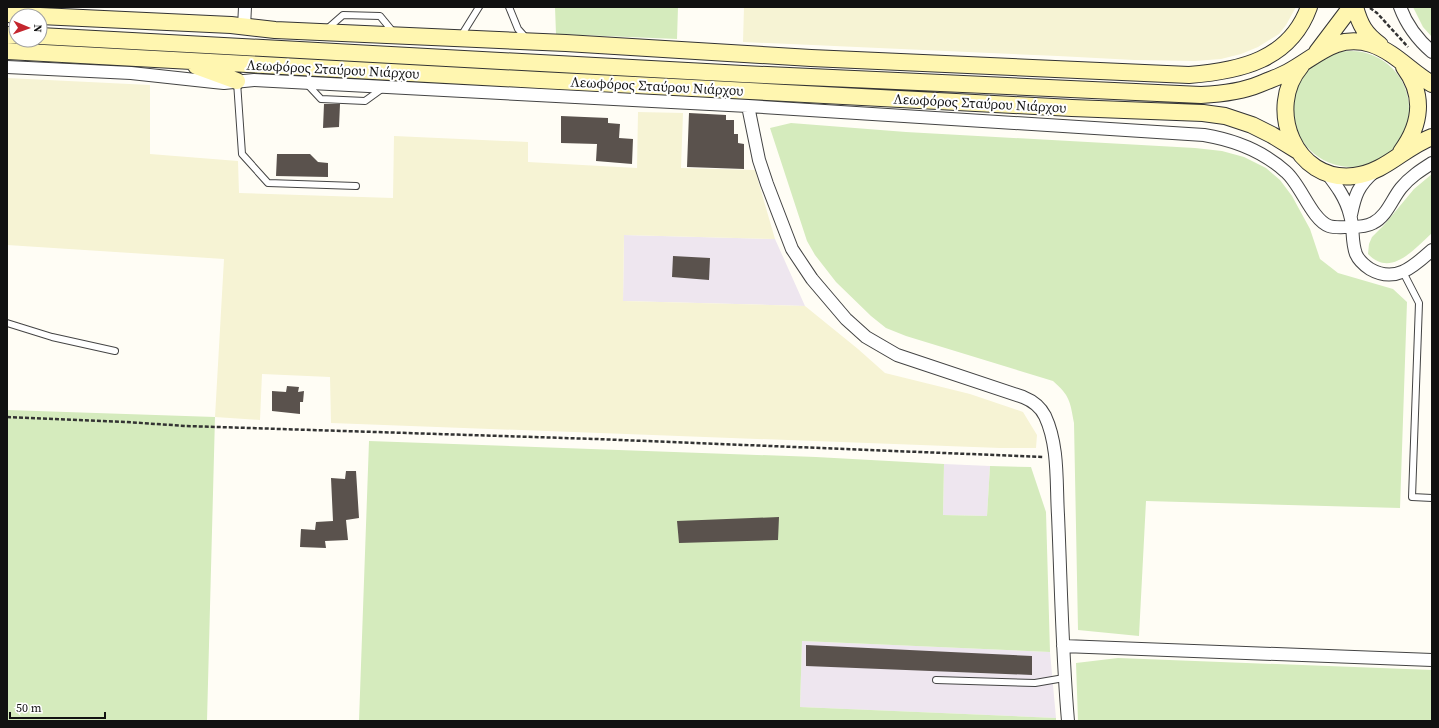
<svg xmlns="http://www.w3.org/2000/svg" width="1439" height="728" viewBox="0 0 1439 728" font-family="'Source Serif 4',serif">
<rect width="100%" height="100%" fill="#fffdf5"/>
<path fill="#eee6ef" d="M624,235L775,239L805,306L623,301Z
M944,464L990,466L987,516L943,515Z
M802,641L1050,652L1056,718L800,707Z"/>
<path fill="#f6f3d4" d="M744,7H1296L1286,25L1279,34L1258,47L1241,54L1221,59L1195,61L1134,60L1058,56L743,42Z
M7,78L150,85V154L238,161L239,193L393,198L394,136L528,142V162L637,168L638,112L683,113L681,168L755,170L775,239L624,235L623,301L805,306L858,349L885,373L970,394L1023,412L1037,435L1036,448H1000L331,423L330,377L262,374L260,420L215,417L224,259L7,245Z"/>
<path fill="#d5ebbd" d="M555,7H678L677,39L556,34Z
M1413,7H1432V37L1423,27Z
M1293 109a58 58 0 1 1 116 0a58 58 0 1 1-116 0Z
M791,123L906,132L1195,148L1222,151L1244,157L1266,168L1280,180L1292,196L1310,229L1320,259L1338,273L1393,289L1407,302L1400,508L1146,501L1139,636L1078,630L1074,423C1070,401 1070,396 1053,381L906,336L886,328L871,316L836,282L815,255L807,241L770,128Z
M1432,174V233C1414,249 1391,278 1368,254L1369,244L1372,237L1384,225L1414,189Z
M7,410L215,417L207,721H7Z
M369,441L816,457L944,464L943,515L987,516L990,466L1031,467L1046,512L1050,652L802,641L800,707L1056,718V721H359Z
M1118,658L1432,670V721H1078L1076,663Z"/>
<path fill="#5a524d" d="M324,104H340L339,127L323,128Z
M689,113L726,115V120H734V134H738V143L744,144V169L687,167Z
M561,116L608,118V123L620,124L619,138L633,139L632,164L596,161L597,144L561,143Z
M277,154H310L318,162L328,163V177L276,176Z
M673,256L710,258L709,280L672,277Z
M287,386L299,387L298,392L304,391L303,402H300V414L272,411V391L286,392Z
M346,471H356L359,518L346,520L348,540L325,541L326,548L300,547L301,529L315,530L316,522L333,521L331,478L345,479Z
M779,517L778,540L679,543L677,521Z
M806,645L1032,656V675L806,666Z"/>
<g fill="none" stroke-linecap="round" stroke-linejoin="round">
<defs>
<path id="lane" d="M509,7L518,29L527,39
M327,29L343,15L380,16L394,33
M461,36L479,7
M237,82L242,154L268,183L356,186
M307,84L321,99L365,101L383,88
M1403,272L1419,303L1412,497L1432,498
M7,323L52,337L115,351
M936,680L1035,683L1064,678"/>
<path id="street" d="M1400,7C1407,26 1417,39 1432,52
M244,27L245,7
M7,67L131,73L214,82L224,83L254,80L748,106L1204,135C1234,140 1263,151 1286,172C1301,185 1312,220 1329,226C1335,228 1343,227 1350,227C1357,227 1366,227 1373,223C1387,216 1392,199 1401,188C1410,177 1421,170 1432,163
M748,106L759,160L767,184L792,249L812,279L846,319L866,337L897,355L1023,397C1033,401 1040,406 1045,416C1059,446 1056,483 1058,515C1061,584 1062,652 1068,721
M1326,172C1336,185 1346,198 1350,215C1354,227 1351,241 1356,254C1359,261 1364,265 1370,269C1396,284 1414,266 1432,250
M1351,215C1355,195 1358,186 1374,172
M1063,646L1432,660"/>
<path id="secondary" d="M1355,7C1360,25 1365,34 1380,45
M7,14L39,16
M40,16L231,25L275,30L566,43L811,58L1189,75C1240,71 1290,60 1309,7
M7,35H16
M40,36L743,74L1201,95C1221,94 1241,92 1260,84C1269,80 1279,77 1288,72C1316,57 1336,33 1371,44C1395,52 1411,72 1432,84
M7,51L539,80L1072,108L1203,113L1225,116L1252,125L1272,135L1298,151
M1317,52L1351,7
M196,66L237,81
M1301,66C1265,108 1295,183 1354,176C1386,172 1403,148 1432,137
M1401,152C1421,125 1425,95 1404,67"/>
</defs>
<use href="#lane" stroke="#444" stroke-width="8"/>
<use href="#street" stroke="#444" stroke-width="14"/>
<use href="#secondary" stroke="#333" stroke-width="18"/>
<path stroke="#333" stroke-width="2.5" stroke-dasharray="4 2" stroke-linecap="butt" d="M1370,8L1377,13L1408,47
M7,417L126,422L186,426L596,439L1044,457"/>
<use href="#lane" stroke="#fff" stroke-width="6"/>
<use href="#street" stroke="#fff" stroke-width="12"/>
<use href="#secondary" stroke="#fff6b0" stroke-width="16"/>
</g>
<g text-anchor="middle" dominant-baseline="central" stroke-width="4" stroke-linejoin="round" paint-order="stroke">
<g font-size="14" fill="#111" stroke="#fff">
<text transform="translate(333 69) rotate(3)">Λεωφόρος Σταύρου Νιάρχου</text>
<text transform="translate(657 86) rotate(3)">Λεωφόρος Σταύρου Νιάρχου</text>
<text transform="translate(980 103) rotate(3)">Λεωφόρος Σταύρου Νιάρχου</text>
</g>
</g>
<rect width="1439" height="728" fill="none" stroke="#111111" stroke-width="16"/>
<g transform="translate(28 28) rotate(92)"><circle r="19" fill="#ffffff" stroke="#a0a0a0"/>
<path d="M0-3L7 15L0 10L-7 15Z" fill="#c4262e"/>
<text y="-6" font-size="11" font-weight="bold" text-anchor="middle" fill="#111111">N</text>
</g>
<path d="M10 712v6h95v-6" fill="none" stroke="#111111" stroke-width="2"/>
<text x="16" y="712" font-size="12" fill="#111111" stroke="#ffffff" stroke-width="3" paint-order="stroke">50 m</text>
</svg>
